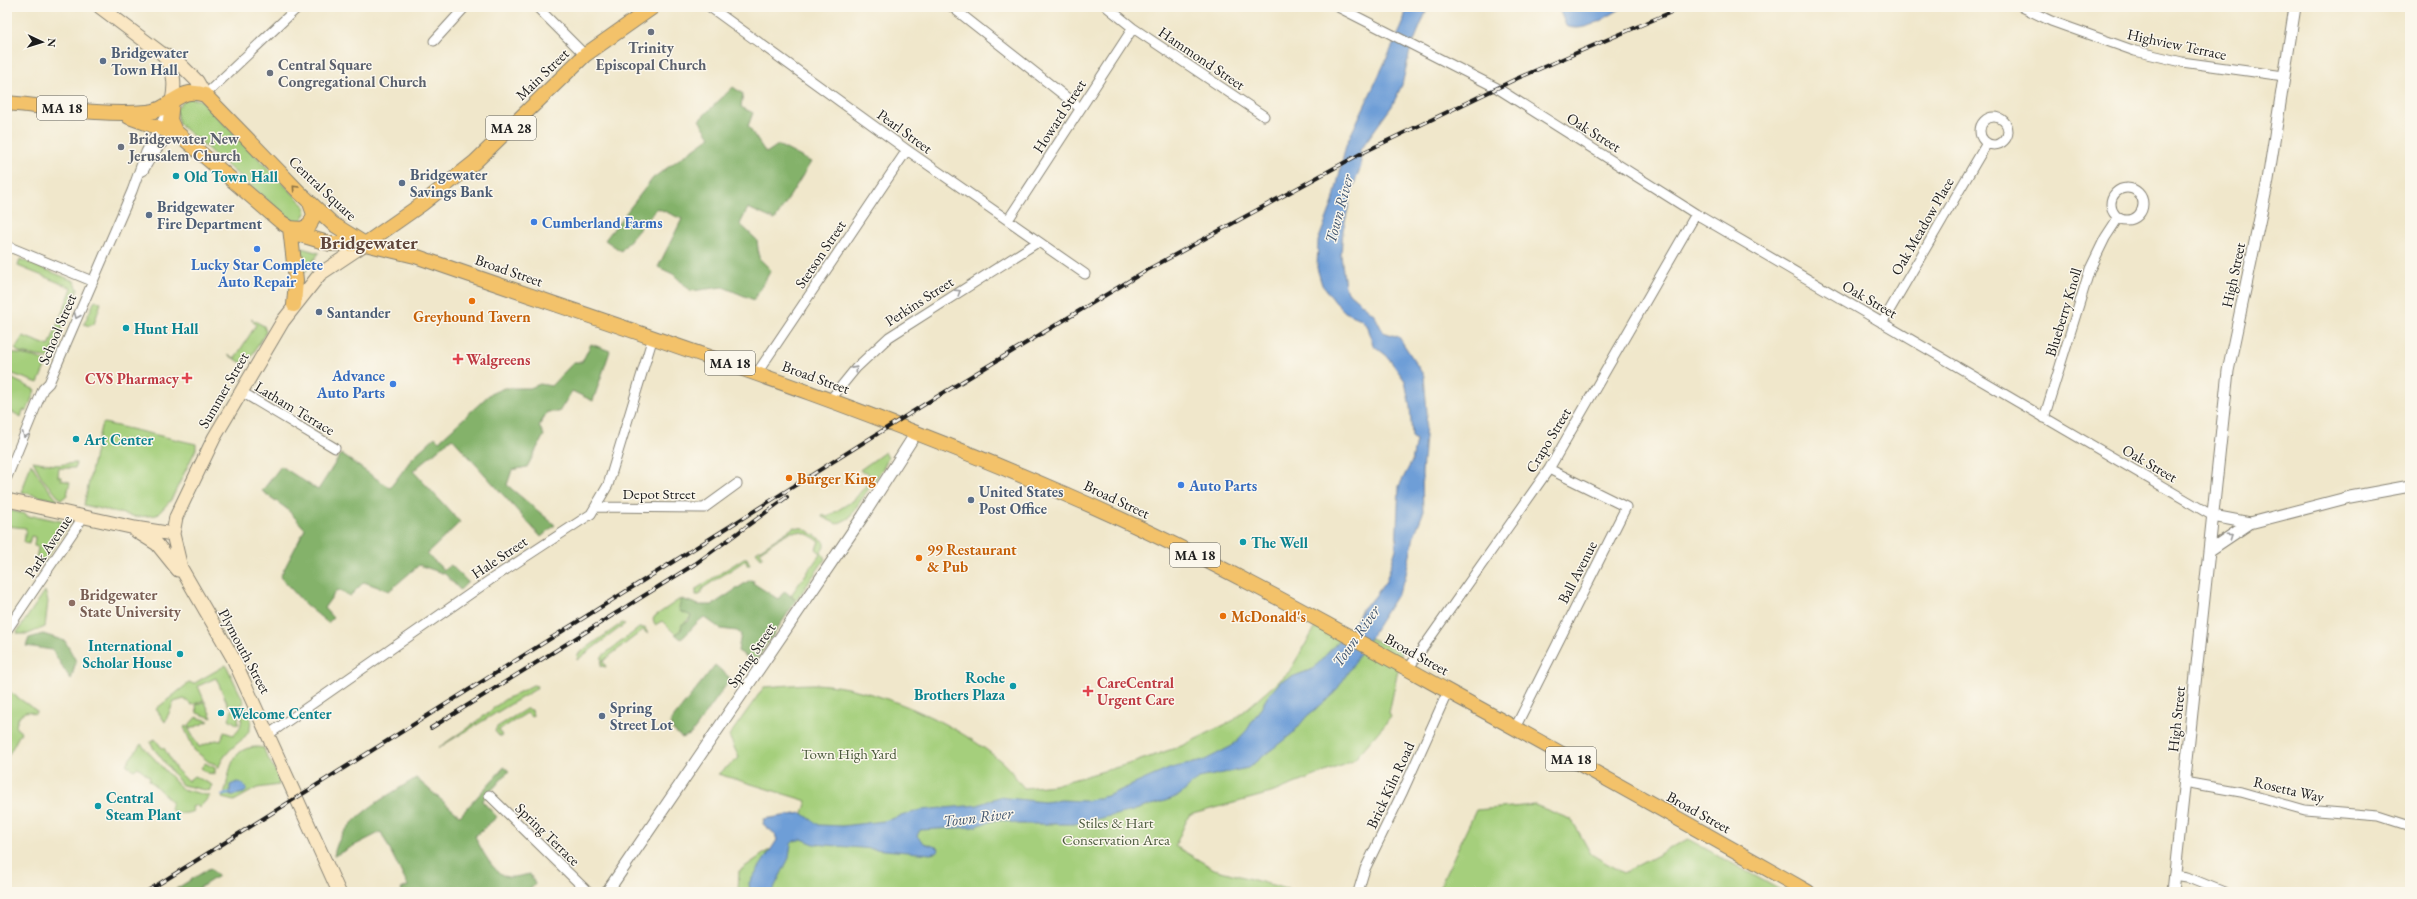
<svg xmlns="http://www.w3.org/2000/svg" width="2417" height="899" viewBox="0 0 2417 899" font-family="'EB Garamond',serif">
<rect width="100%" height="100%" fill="#fbf7ec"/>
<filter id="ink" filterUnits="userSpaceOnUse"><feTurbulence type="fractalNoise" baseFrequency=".025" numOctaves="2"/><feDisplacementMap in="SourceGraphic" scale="8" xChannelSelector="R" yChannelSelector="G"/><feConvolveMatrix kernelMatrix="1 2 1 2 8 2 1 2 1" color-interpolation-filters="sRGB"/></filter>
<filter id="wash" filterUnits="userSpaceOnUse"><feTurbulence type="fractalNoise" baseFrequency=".012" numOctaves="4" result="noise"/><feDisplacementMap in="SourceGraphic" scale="16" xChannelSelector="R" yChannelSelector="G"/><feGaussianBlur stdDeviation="0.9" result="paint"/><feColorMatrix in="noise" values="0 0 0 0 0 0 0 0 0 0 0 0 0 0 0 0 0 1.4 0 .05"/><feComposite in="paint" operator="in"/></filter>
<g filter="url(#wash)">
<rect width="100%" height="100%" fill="#f0e7cb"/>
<path fill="#a5cf7b" stroke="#60764c" d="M187,98L201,100L304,205L306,213L301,222H293L179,124L176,109Z
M302,248L319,253L306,271H302Z
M20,259L74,281L78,289L49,358L20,353L15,349L23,336L49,346L72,288L18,266Z
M95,300L101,303L94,324L89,326L84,324Z
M251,319L264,326L266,332L248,362L242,363L228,355L235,358L256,325Z
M7,351C20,356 36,355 47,362L38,383L7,372Z
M7,376L35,390L27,411L23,410L21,417L7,409Z
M104,423L196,444V449L171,500L157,515L137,517L84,505L101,426Z
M885,452L888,458L885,465L849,518L837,524L822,517L823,515L827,517L854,500L872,478L867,472L863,473L860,470Z
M33,461L55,465L76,463L75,468H59L58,477H61V480L70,482L67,495L61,500L42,478Z
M31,463L40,478L58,501L22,492Z
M7,510L26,514L28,517L36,516L69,523L42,565L36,561L38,547L34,546L35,537L31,536L29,544L24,543L26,528L7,526Z
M794,527L803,528L824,541V547L821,552L825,559L796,601L791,595L821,553L816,549L819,541C791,522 786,535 760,551L763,557L761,558L756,552Z
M744,558H747L750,565H747L746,560L703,588L700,595H696V589Z
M45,591L48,601L45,627L28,634H18L17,632Z
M680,599V602L691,616L681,627V630L675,634L662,621L655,625L653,619L655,616Z
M1321,618L1402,651L1389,713L1391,717L1353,761L1271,793L1189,815L1175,846L1214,869L1298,892H738L739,871L766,852L795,836L807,801L718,774L739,758L729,736L764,687C780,686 798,684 815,684C874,686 959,724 1003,763C1011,770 1017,780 1024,788L1054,785L1132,763L1184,745L1234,720L1289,672Z
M622,623L625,624L577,660L578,654Z
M639,628H645L648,634L643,630L603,661L606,667L601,666L602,656Z
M226,665L244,702L239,709L238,725L229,719L233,707L228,705L216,678L198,686L204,700L192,705L184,699L174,702L165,722L156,709L190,682L193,684Z
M533,685L537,686L536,689L438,748L476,722L504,700Z
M7,690L37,711L35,714C24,707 16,717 16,728L21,732L7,758Z
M205,701V702L212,718L197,713L196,705Z
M246,706C263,742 229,737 218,769L215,764L209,762L194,750L184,727L187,726L199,747L216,740L221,741L224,732L233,735C246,728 238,714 246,706Z
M526,709L532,710L533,716L531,717L527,713L499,730L502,736H499L495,731L497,727Z
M196,717L209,721L190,729L189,725Z
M155,739L162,748H164L175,768L188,781L194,776L212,785L209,791L182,785L152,746L150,742Z
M141,744L182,789L210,796L199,808L197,805L192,807L193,811C185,815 178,814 170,809L172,802L149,780L150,777L138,767L134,770L126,764Z
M257,747L264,748C265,758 279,770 279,785L257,788L234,801L222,798C231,785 224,747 257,747Z
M205,763L215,768V774L207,773L201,768Z
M1535,805L1572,820L1591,854L1623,873L1688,839L1784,892H1437L1476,810Z"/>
<path fill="#84b26b" stroke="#506744" d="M733,87L743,94L741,107L753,113L748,126L766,153L778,145L811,162L775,220L748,208L740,224L757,240L759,258L771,270L754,300L723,287L691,291L673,274L658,267L682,219L657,208L621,251L605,240L653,178L710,137L699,120Z
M591,344L610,351L593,401L572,391L559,412H547L539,426L544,435L527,467L512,470L507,485L555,525L541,537L452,438L413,471L460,522L427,554L444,570L451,565L468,582L460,590L445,574L419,565L389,591L364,582L350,596L337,590L324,608L333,618L328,623L305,604L280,577L305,529L287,509L262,491L281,466L318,490L341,454L390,488L413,457L435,437L439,441L490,394L504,388H530L540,384L551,386L574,362H582Z
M750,580L754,581L753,583L778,599L785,591L796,601L757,659L753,661L738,651L741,634L737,631L721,629L704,617C694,624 688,634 681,639L675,634L681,630L682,624L688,622L691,616L680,611L679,607L682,599L699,605H712Z
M43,634L65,641L76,661L71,680L52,650L26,646L29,638Z
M715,665L729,677V681L695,729L690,735L682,738L673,730L670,722Z
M504,767L509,771L482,801L497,817L475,836C480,847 494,875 508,877C514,878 524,875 530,874L535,884L528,892H402L401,889L408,886L381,832L334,856C338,821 389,795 416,778L460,816Z
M210,868L218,876L193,892H171Z"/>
<path fill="#6e9ed7" stroke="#455d7a" d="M1407,7H1428L1410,51L1402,85L1392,106L1360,150L1361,166L1353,187L1343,230L1341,255L1345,287L1350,294L1374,314L1383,332L1399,337L1424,376L1427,412L1422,473L1423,513L1414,536L1405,579L1400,590L1340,685L1332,696L1307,716L1293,733L1248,768L1199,778L1180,795L1171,799L1129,812L1074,824H1018L999,819L973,827L920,830L917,836L924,843L939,848L938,852L931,854L814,844L802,839L794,841L791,844L789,858L772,892H750L749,883L777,840L775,834L763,824L764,819L802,813L819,825L842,826L884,821L921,810L978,805L999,797L1044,802L1061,800L1085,801L1107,796L1171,768L1203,761L1232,746L1247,730L1268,696L1281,681L1313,669L1355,623L1363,607L1373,599L1386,581L1396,549L1399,486L1412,461L1416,440L1412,437L1410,407L1405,381L1387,356L1373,345L1368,327L1361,319L1345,312L1336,303L1322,285L1317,268L1318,241L1333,202L1346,145L1402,26Z
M1558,7H1624C1607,16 1585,34 1566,26Z
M237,782L242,783L247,790L244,793L230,796V785Z"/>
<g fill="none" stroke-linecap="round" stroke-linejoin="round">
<path stroke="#6e9ed7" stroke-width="2.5" d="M222,795L229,794"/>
</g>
</g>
<g filter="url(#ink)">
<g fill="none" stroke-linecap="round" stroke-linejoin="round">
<defs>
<path id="minor" d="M537,7L585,55
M710,7L907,150L1085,274
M952,7L1080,108
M1107,7L1133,28L1264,116
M1338,7L1497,88L1696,214L2213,516
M2022,7L2051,21L2135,51L2182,62L2284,76
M434,41L465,7
M205,95L298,7
M1980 131a14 14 0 1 1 28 0a14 14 0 1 1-28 0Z
M143,171C153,154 159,140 179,135
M2111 204a16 16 0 1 1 32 0a16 16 0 1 1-32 0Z
M1008,220L1133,28
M7,246L92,281
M1882,323L1987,143
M757,373L907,150
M240,391L335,448
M830,400L856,368L889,337L1038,242
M2044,418L2090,269L2105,238L2118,218
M7,477L43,389L49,383L132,191L146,152L169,108
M596,507L704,508L737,484
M7,630L84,516
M1408,669L1549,469L1696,214
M1515,728L1626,507L1549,469
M269,734L490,580L591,514L608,485L653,337
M2184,782L2241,792L2305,810L2379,816L2410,826
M489,795L588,892
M2174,875L2187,877L2224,892
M1358,892L1365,869L1403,791L1448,691"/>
<path id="tertiary" d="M2213,516L2250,523L2350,497L2410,486
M2210,550L2250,523
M607,892L863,516L916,433
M2173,892L2228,371L2268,180L2295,7"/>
<path id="secondary" d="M100,7L161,53L178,62L197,81L205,95
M163,54C174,71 176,82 172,101
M7,500L135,528L173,534
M136,531L157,544L178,570
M339,892L233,658L181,568L173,534L176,517L214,438L283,321L320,274L365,244"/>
<path id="primary" d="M172,101L170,120L175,131L281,222L301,235L331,244H365L422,204L475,162L585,55L653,7
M7,103C53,107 101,116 147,112C171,111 178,85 205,95L299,192L333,224L365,244L415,256C634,332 855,402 1067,495C1197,551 1320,620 1444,689C1566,756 1687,823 1808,892
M129,117L179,135
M290,228L296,280L294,305
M290,228L302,229L310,225L314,214L310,203"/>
</defs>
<use href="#minor" stroke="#868274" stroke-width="11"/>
<use href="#tertiary" stroke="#868274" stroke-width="13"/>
<use href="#secondary" stroke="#868274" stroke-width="15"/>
<use href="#primary" stroke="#868274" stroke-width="16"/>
<use href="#minor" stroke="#fff" stroke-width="9"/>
<use href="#tertiary" stroke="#fff" stroke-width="11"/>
<use href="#secondary" stroke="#fae7c3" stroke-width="13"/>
<use href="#primary" stroke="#f3c26a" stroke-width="14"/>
<defs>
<path id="rail" d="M431,728L695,564L787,497
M146,892L925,404L1147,270L1362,153L1518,78L1683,7"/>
</defs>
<use href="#rail" stroke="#1c1c1c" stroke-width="4"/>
<use href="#rail" stroke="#fbf7ec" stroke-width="2.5" stroke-dasharray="8" stroke-linecap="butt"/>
</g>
<defs><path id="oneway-chevron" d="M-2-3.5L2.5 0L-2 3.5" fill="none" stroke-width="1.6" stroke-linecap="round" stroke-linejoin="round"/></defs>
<use stroke="#886f43" href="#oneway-chevron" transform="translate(295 188) rotate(-133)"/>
<g stroke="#999">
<use href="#oneway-chevron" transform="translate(958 292) rotate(-32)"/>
<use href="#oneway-chevron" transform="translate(77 316) rotate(113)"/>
<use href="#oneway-chevron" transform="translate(855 369) rotate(-48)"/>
<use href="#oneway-chevron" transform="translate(25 435) rotate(112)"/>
<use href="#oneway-chevron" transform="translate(2230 536) rotate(-34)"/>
</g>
</g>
<g fill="#6b7280" stroke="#fbf7ec" stroke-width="1.5">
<circle cx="651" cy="32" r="4"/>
<circle cx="270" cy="73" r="4"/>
<circle cx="121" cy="147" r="4"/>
</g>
<g fill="#5c6f8a" stroke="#fbf7ec" stroke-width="1.5">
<circle cx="103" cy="61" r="4"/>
<circle cx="402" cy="183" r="4"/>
<circle cx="149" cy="215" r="4"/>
<circle cx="319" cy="312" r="4"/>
<circle cx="971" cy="500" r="4"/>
<circle cx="602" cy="716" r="4"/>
</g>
<g fill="#0f9aa8" stroke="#fbf7ec" stroke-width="1.5">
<circle cx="176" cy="176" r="4"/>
<circle cx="126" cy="328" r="4"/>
<circle cx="76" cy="439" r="4"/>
<circle cx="1243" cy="542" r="4"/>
<circle cx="180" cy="654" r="4"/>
<circle cx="1013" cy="686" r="4"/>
<circle cx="221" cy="713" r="4"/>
<circle cx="98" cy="806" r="4"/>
</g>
<g fill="#3f7fe0" stroke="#fbf7ec" stroke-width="1.5">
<circle cx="534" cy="222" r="4"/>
<circle cx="257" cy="249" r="4"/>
<circle cx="393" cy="384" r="4"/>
<circle cx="1181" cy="485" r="4"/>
</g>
<g fill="#e8710a" stroke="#fbf7ec" stroke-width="1.5">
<circle cx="472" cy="301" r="4"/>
<circle cx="789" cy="478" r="4"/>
<circle cx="919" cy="558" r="4"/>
<circle cx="1223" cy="616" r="4"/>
</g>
<g fill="#e0444e" stroke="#fbf7ec" stroke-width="1.5">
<path d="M456 353h4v4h4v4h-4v4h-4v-4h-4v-4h4z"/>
<path d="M185 372h4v4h4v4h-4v4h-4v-4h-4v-4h4z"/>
<path d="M1086 685h4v4h4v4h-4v4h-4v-4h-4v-4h4z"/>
</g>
<circle fill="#8d6e63" stroke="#fbf7ec" stroke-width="1.5" cx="72" cy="603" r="4"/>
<g text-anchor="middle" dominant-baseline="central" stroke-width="3" stroke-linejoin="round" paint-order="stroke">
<g fill="#fbf7ec" stroke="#5f5e5a" stroke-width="1">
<rect x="37" y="96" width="50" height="24" rx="3"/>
<rect x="486" y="116" width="50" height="24" rx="3"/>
<rect x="705" y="351" width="50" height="24" rx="3"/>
<rect x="1170" y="543" width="50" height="24" rx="3"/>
<rect x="1546" y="747" width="50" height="24" rx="3"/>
</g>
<g font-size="14" font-weight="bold" fill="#1c1c1c">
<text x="62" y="108">MA 18</text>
<text x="511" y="128">MA 28</text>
<text x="730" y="363">MA 18</text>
<text x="1195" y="555">MA 18</text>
<text x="1571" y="759">MA 18</text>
</g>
<g font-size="15" fill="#1c1c1c" stroke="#fbf7ec">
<text transform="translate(2177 44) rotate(12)">Highview Terrace</text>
<text transform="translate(1202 58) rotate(34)">Hammond Street</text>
<text transform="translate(542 74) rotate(-44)">Main Street</text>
<text transform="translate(1059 116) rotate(-57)">Howard Street</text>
<text transform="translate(905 131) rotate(36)">Pearl Street</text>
<text transform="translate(1594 132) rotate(32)">Oak Street</text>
<text transform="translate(323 188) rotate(43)">Central Square</text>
<text transform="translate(1922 226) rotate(-60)">Oak Meadow Place</text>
<text transform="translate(820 254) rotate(-56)">Stetson Street</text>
<text transform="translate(509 270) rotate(19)">Broad Street</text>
<text transform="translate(2233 275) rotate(-78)">High Street</text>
<text transform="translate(1870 299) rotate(30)">Oak Street</text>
<text transform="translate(919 301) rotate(-33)">Perkins Street</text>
<text transform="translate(2063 312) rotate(-73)">Blueberry Knoll</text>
<text transform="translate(57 329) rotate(-67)">School Street</text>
<text transform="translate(816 377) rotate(20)">Broad Street</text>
<text transform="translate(223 390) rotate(-60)">Summer Street</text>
<text transform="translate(295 408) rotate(31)">Latham Terrace</text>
<text transform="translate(1548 440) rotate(-59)">Crapo Street</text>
<text transform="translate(2150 463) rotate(30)">Oak Street</text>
<text x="659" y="493">Depot Street</text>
<text transform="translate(1117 499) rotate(25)">Broad Street</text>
<text transform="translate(48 546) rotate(-56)">Park Avenue</text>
<text transform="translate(499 557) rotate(-34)">Hale Street</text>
<text transform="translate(1577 572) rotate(-63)">Ball Avenue</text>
<text transform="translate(245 651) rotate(62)">Plymouth Street</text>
<text transform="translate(1417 654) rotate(29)">Broad Street</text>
<text transform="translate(751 655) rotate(-56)">Spring Street</text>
<text transform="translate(2176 719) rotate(-84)">High Street</text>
<text transform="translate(1390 785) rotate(-65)">Brick Kiln Road</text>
<text transform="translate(2289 789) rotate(13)">Rosetta Way</text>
<text transform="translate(1699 812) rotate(29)">Broad Street</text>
<text transform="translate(548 834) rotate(44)">Spring Terrace</text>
</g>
<g font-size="15" font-weight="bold" fill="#5b616d" stroke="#fbf7ec" text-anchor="start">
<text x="651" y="47" text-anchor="middle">Trinity<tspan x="651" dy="17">Episcopal Church</tspan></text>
<text x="278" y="64">Central Square<tspan x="278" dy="17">Congregational Church</tspan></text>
<text x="129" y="138">Bridgewater New<tspan x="129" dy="17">Jerusalem Church</tspan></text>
</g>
<g font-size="15" font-weight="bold" fill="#4e5e75" stroke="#fbf7ec" text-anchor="start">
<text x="111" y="52">Bridgewater<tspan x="111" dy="17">Town Hall</tspan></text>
<text x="410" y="174">Bridgewater<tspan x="410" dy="17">Savings Bank</tspan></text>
<text x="157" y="206">Bridgewater<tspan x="157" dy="17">Fire Department</tspan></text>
<text x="327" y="312">Santander</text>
<text x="979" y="491">United States<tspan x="979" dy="17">Post Office</tspan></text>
<text x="610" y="707">Spring<tspan x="610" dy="17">Street Lot</tspan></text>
</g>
<g font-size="15" font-weight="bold" fill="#0d838f" stroke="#fbf7ec" text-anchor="start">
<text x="184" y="176">Old Town Hall</text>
<text x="134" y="328">Hunt Hall</text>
<text x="84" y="439">Art Center</text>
<text x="1251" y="542">The Well</text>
<text x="172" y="645" text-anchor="end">International<tspan x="172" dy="17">Scholar House</tspan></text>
<text x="1005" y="677" text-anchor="end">Roche<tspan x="1005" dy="17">Brothers Plaza</tspan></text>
<text x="229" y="713">Welcome Center</text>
<text x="106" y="797">Central<tspan x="106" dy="17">Steam Plant</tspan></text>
</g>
<g font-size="15" font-weight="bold" fill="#366cbe" stroke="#fbf7ec" text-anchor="start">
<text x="542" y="222">Cumberland Farms</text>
<text x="257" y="264" text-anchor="middle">Lucky Star Complete<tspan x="257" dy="17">Auto Repair</tspan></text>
<text x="385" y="375" text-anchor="end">Advance<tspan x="385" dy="17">Auto Parts</tspan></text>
<text x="1189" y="485">Auto Parts</text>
</g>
<g font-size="15" font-weight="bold" fill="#c56008" stroke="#fbf7ec" text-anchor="start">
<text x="472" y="316" text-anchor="middle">Greyhound Tavern</text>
<text x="797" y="478">Burger King</text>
<text x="927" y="549">99 Restaurant<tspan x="927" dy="17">&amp; Pub</tspan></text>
<text x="1231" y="616">McDonald's</text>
</g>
<g font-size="15" font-weight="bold" fill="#be3a42" stroke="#fbf7ec" text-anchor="start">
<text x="466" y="359">Walgreens</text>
<text x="179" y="378" text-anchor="end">CVS Pharmacy</text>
<text x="1097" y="682">CareCentral<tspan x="1097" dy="17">Urgent Care</tspan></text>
</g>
<g font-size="15" font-weight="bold" fill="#785e54" stroke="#fbf7ec" text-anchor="start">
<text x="80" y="594">Bridgewater<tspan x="80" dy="17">State University</tspan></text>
</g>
<g font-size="15" fill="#4c5b3d" stroke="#fbf7ec">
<text x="849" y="753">Town High Yard</text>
<text x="1116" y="822">Stiles &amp; Hart<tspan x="1116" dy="17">Conservation Area</tspan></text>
</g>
<g font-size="16" font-style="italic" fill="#415670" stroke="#fbf7ec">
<text transform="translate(1339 209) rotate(-75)">Town River</text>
<text transform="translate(1356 636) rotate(-55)">Town River</text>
<text transform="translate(978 817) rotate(-7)">Town River</text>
</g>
<g font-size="19" font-weight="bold" fill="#60463b" stroke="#fbf7ec">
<text x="369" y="242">Bridgewater</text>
</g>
</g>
<rect width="2417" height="899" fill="none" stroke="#fbf7ec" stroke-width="24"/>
<g transform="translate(42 42) rotate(94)" stroke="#fbf7ec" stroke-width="3" paint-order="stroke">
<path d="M0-3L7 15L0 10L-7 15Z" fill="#1c1c1c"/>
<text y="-6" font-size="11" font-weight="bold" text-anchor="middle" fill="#1c1c1c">N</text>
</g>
</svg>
